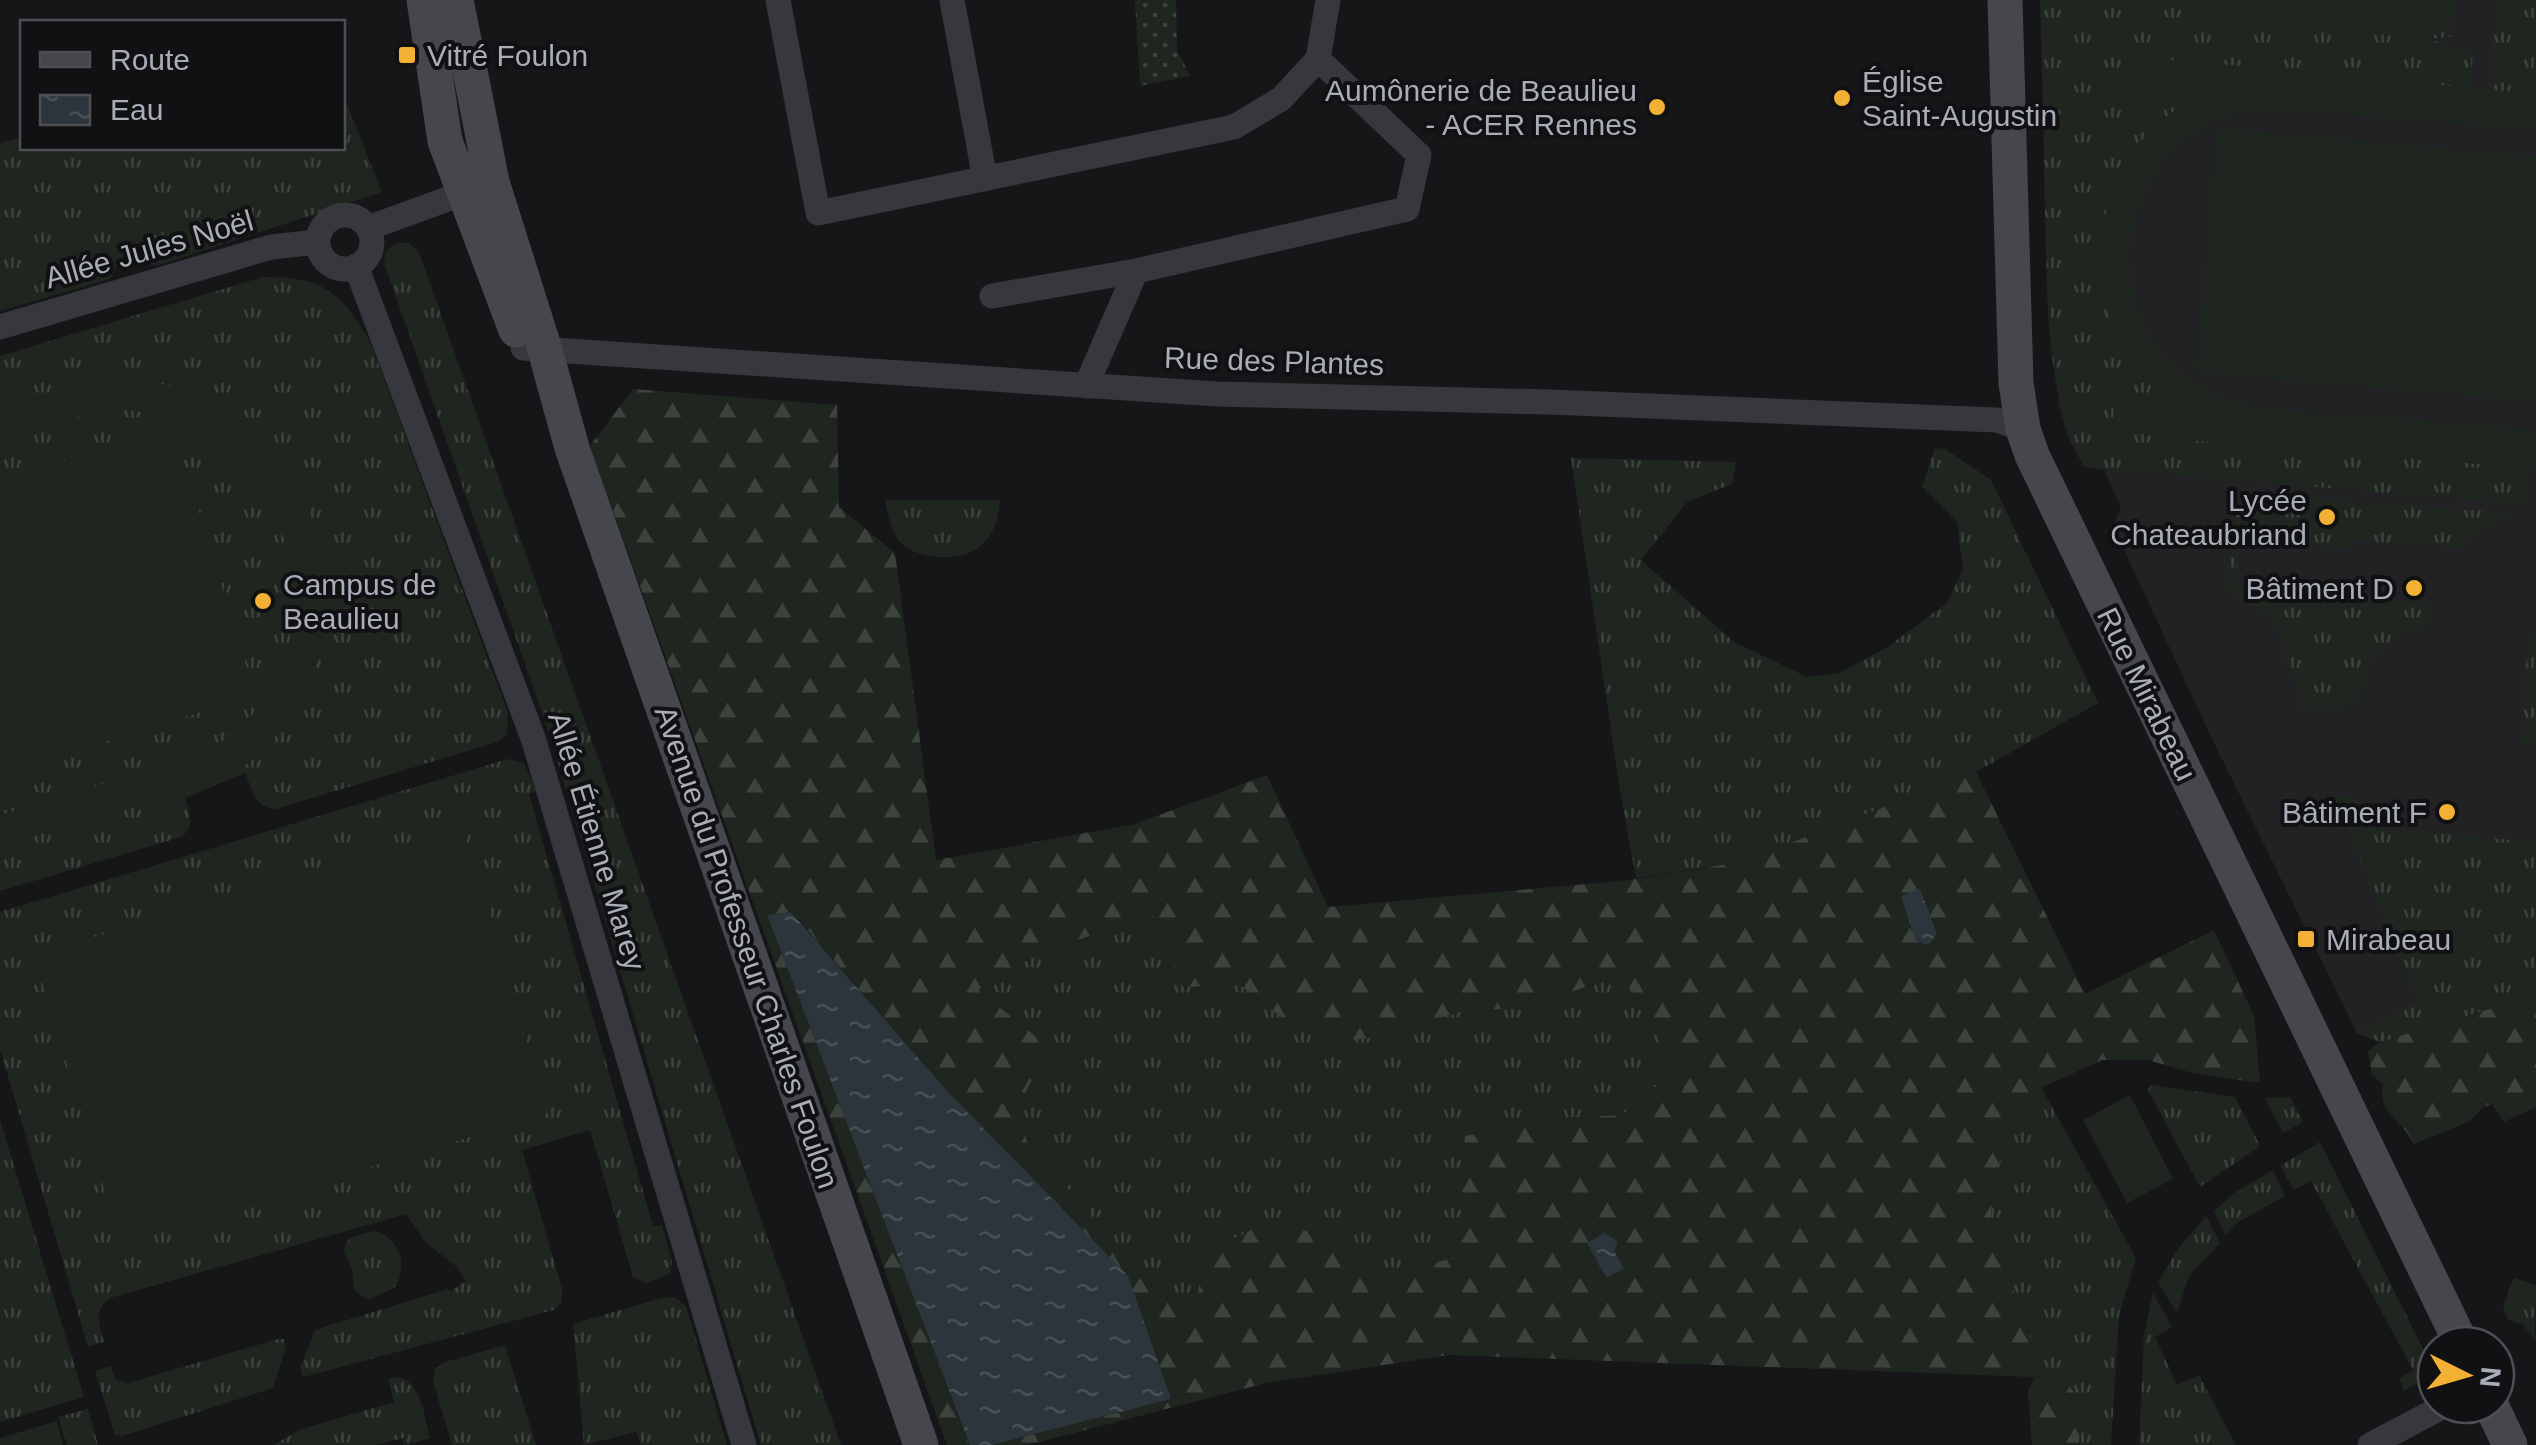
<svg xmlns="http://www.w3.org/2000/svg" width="2536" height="1445" viewBox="0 0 2536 1445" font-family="Helvetica,sans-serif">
<defs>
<pattern id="grass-tufts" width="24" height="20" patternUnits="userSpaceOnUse" patternTransform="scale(2.5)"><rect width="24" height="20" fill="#1e261f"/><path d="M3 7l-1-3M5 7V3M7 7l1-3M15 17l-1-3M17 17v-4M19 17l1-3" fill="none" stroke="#3c433d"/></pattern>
<pattern id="forest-firs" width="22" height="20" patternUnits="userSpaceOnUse" patternTransform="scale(2.5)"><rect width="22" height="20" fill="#1e261f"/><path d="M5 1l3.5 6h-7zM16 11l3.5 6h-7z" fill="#3c433d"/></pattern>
<pattern id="garden-dots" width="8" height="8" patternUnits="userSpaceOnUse" patternTransform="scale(2.5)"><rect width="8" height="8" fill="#1e261f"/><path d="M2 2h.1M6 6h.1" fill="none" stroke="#3c433d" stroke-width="1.8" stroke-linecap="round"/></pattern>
<pattern id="water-ripples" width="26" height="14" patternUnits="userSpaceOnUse" patternTransform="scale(2.5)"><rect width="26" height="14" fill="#2c353c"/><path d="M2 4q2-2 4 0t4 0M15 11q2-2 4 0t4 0" fill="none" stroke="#485056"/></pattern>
</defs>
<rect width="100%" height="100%" fill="#161618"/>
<path fill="#222225" d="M2041,0H2536V995L2380,1042L2357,1033L2211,737L2113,526L2121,508L2104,470L2084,467L2068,437L2059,406L2048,299Z"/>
<path fill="url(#grass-tufts)" d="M2040,0H2204L2202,19L2423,37L2426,0H2456L2452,36L2429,39L2473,52L2470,88L2135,57L2186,102L2154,127L2125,165L2106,208L2138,372L2170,404L2113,428L2164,438L2529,468L2526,505L2084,467C2044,390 2048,299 2045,214C2044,142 2042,71 2040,0Z
M2498,0H2536V94L2489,90Z
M343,94L382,192L156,266L139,260L117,266L110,279L0,311V143L22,137V148H342Z
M397,243H409L419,252L841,1445H761L550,735L384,263L386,251Z
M263,277C323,276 343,293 371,344L508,713L507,734L497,742L276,809C254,808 253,790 245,773L185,798C190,813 196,826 181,837L0,891V774L255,695L173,428L0,481V356Z
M1935,448L1945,449L1991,480L2098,703L1976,772L1740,862L1636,878L1620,791L1571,458L1736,462L1732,484L1687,502L1641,560L1734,642L1807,677L1839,673L1886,648L1947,603L1963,569L1957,522L1922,487Z
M2237,493L2512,513L2471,537L2466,549L2352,540L2351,549L2239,541L2236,584L2434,603L2430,627C2382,634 2370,655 2360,701L2340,710L2298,708L2299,697L2274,622L2225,588Z
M885,500H1000C998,517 996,531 983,544C966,562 921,561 902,544C891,533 888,514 885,500Z
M2528,634L2536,635V747L2520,745Z
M508,759L524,763L536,791L529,794L653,1226L662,1225L672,1262L670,1274L646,1283L633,1277L590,1130L522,1150L562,1289V1302L554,1310L303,1377L300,1367L315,1330C361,1315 402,1304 447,1289L451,1291L466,1281L457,1267L425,1242L406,1214L110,1298C93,1310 99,1325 104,1342L88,1347L0,1049V912Z
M2333,795L2358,797V827L2536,842V995L2380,1042L2357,1033L2417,1000Z
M1155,915L1183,987L1240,985L1281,1017L1378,1037L1463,1011L1523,1008L1621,975L1678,1068L1622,1115L1565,1118L1465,1137L1460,1257L1364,1279L1308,1231L1197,1298L1162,1297L1027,1142L1018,1107L1049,1047L978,990L1044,950Z
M2151,1085L2235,1097L2260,1146L2200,1187L2148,1090Z
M2041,1087L2136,1258L2119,1315L2111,1445H2079V1400L2066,1382L2036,1377L2029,1333L1991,1230L1992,1175Z
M2290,1097L2303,1122L2283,1133L2265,1098Z
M0,1120L84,1397L0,1422Z
M2320,1142L2435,1373L2404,1391L2399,1379L2413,1370L2311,1181L2294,1190L2280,1166Z
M2273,1170L2285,1196L2238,1222L2226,1236L2214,1212L2234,1193Z
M2206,1216L2220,1243L2189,1276L2177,1313L2158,1283L2177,1250Z
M373,1231C400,1235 409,1268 394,1288L368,1300L354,1290L352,1269L343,1250L350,1238Z
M2514,1278L2536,1285L2535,1339L2522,1324L2508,1320L2503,1306Z
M2153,1293L2172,1327L2155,1337L2177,1385L2199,1375L2236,1445H2139L2144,1336Z
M674,1297L686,1306L727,1445H641L636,1432L584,1445L573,1324L661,1298Z
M278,1339H284L285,1350L273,1388L122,1436L115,1435L95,1371L111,1366L115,1379L128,1383Z
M505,1345L536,1445H452L433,1381L435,1369L445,1362Z
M397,1377C422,1381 424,1417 430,1438L407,1445H403L404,1438L375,1445H274L299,1430L394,1402L388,1379Z
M88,1409L98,1445H67L58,1417Z"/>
<path fill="url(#forest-firs)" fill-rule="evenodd" d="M633,389L837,405L839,507L895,553L936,860L1135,824L1267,775L1328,907L1621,881L1740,862L1976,772L2085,994L2214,930L2254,1016L2260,1083L2192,1073L2148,1060H2102L2041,1088L1992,1175L1991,1230L2029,1333L2036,1377L2066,1382L2080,1400L2079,1445H2032L2028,1391L2035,1377L1449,1355L1266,1383L1028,1445H992L1171,1399L949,1093L792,912L767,915L970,1445H947L590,446ZM1155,916L1183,987L1240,985L1281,1017L1341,1041L1378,1037L1463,1011L1523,1008L1621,975L1678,1068L1622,1115L1565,1118L1465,1136L1459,1257L1364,1279L1308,1231L1260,1226L1204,1253L1197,1298L1162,1297L1027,1142L1018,1107L1049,1047L978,990L1044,950Z
M2536,995V1107L2504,1122L2492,1104L2482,1108L2470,1121L2414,1144C2403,1120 2377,1115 2383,1084L2372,1075L2368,1051L2380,1042Z"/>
<path fill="url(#garden-dots)" d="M1135,0H1176L1177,50L1190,76L1140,86Z"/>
<path fill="#1e261f" d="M2204,0H2426L2423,38L2202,20Z
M2135,56L2536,94V130L2291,110C2261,110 2230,113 2203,129C2110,184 2107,327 2199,385C2245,415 2308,411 2361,415C2420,420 2478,425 2536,430V468L2164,438L2112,428L2115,396L2168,403C2158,392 2145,382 2136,369C2085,296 2089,191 2154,127C2163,118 2175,111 2184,103L2129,98Z
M2216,128L2536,156V402L2195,372Z
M119,380C324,379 401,668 230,776L0,847V815L197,755C358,682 305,428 133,411C89,406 41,430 0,442V410L77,387Z
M173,427L255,695L0,774V481Z
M462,827L547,1114L120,1242L34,955Z
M2130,1095L2173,1179L2127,1203L2083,1120Z
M57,1421L63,1445H0V1438Z"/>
<path fill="url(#water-ripples)" d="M1920,889L1937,934L1928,945L1916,941L1901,896Z
M791,912L949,1093L1128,1276L1171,1399L992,1445H970L767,915Z
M1605,1233L1618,1242L1614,1251L1624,1268L1607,1278L1587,1243Z"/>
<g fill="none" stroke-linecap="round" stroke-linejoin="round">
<path stroke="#37383d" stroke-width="25" d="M778,0L818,213L1234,127L1281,99L1318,59L1328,0
M952,0L985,179
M318 242a27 27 0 1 1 54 0a27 27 0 1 1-54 0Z
M368,228L478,188
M356,266L533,738L744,1445
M992,296L1136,271L1407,209L1419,155L1318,59
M0,327L271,247L318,242
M523,348L1217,394L1550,402L1997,420L2023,429
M1086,386L1136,271
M2370,1445L2446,1405"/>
<path stroke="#45474d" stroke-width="35" d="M424,0L445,141L516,330
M456,0L492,182L545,350L572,448L921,1445
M2005,0L2016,383L2023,429L2032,455L2462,1345
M2491,1405L2510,1445"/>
</g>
<g fill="#f2b134" stroke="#111113" stroke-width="4">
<rect x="397" y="45" width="20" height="20" rx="5"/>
<circle cx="1842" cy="98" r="10"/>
<circle cx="1657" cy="107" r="10"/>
<circle cx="2327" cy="517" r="10"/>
<circle cx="2414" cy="588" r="10"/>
<circle cx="263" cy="601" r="10"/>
<circle cx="2447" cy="812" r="10"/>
<rect x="2296" y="929" width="20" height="20" rx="5"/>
</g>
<g text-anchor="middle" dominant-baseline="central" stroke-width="8" stroke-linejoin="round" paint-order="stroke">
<g font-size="30" fill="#a8adb8" stroke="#111113" text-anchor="start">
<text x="427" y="55">Vitré Foulon</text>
<text x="1862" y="81">Église<tspan x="1862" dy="34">Saint-Augustin</tspan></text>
<text x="1637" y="90" text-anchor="end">Aumônerie de Beaulieu<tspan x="1637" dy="34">- ACER Rennes</tspan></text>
<text x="2307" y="500" text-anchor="end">Lycée<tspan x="2307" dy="34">Chateaubriand</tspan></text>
<text x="283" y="584">Campus de<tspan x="283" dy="34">Beaulieu</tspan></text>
<text x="2394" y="588" text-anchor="end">Bâtiment D</text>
<text x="2427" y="812" text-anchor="end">Bâtiment F</text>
<text x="2326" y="939">Mirabeau</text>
</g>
<g font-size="30" fill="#a8adb8" stroke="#111113">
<text transform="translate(149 249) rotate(-16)">Allée Jules Noël</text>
<text transform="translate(1274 361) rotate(2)">Rue des Plantes</text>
<text transform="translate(2147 694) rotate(64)">Rue Mirabeau</text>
<text transform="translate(597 841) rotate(73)">Allée Étienne Marey</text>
<text transform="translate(747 947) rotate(71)">Avenue du Professeur Charles Foulon</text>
</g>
</g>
<rect x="20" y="20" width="325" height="130" fill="#111113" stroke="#4d4f55" stroke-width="2.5"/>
<rect x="40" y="52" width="50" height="15" fill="#45474d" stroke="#4d4f55" stroke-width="2.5"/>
<text x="110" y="70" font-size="30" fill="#a8adb8">Route</text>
<rect x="40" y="95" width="50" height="30" fill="url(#water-ripples)" stroke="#4d4f55" stroke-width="2.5"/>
<text x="110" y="120" font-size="30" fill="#a8adb8">Eau</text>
<g transform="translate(2466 1375) rotate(95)"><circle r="48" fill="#111113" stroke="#4d4f55" stroke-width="2.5"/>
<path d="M0-8L18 38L0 25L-18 38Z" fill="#f2b134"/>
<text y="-15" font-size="28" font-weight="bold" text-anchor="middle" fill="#a8adb8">N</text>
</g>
</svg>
